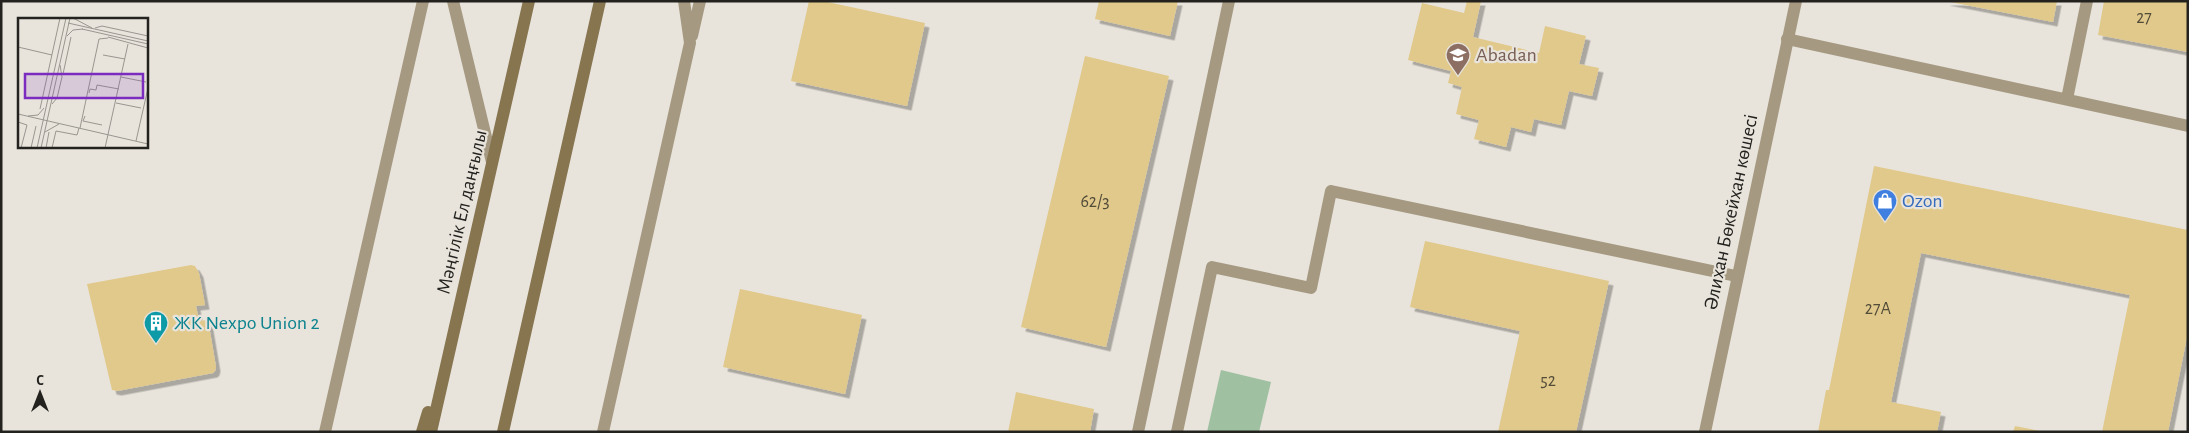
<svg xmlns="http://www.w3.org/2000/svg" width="2189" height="433" viewBox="0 0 2189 433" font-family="'Alegreya Sans',sans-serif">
<defs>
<filter id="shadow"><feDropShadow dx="4.5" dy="4.5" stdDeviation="0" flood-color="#0004"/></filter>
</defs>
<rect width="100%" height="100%" fill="#e8e4dc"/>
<path fill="#9fc0a1" d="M1221,370L1271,382L1259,432H1207Z"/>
<path fill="#e1c98b" filter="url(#shadow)" d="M809,1H823L925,23L907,106L791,81Z
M1099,1H1178L1170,36L1095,19Z
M1467,1H1481L1473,37L1539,53L1545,26L1586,36L1579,64L1599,68L1592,96L1569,91L1561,125L1534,119L1531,132L1511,127L1506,147L1474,139L1479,120L1456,114L1462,87L1448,83L1451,71L1408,60L1422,3L1464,13Z
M1945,1H2057L2053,22Z
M2104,1H2188V52L2098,35Z
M1085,56L1169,76L1106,347L1021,327Z
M1874,166L2188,230V332L2168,432H2102L2130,295L1921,253L1891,402L1941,412L1937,432H1818L1826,390H1829Z
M1425,241L1609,281L1576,432H1498L1520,331L1410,307Z
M191,265L195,266L199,273L205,305L196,306L199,321L208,320L216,367L215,371L213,373L117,391L112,390L87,284Z
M740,289L862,315L845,394L723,367Z
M1016,392L1094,409L1090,432H1008Z
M2015,426L2040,431V432H2013Z"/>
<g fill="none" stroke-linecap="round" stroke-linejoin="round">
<path stroke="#a69981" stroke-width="12" d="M453,1L492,162
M692,36L700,1
M1787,39L2188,126
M2067,99L2087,1
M325,432L423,1
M603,432L690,43L684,1
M1138,432L1229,1
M1177,432L1212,267L1311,288L1331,191L1736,276"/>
<path stroke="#a69981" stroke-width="12" d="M1705,432L1796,1"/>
<path stroke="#877550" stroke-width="12" d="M422,432L428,412
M431,432L529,1
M503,432L600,1"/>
</g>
<defs>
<symbol id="school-pin" viewBox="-11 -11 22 30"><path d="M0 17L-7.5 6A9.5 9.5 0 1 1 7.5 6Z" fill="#8d6e63" stroke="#e8e4dc"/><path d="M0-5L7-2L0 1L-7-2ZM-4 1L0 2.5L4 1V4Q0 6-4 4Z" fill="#fff"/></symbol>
<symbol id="shop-pin" viewBox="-11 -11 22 30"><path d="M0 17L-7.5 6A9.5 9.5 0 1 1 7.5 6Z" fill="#3f7fe0" stroke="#e8e4dc"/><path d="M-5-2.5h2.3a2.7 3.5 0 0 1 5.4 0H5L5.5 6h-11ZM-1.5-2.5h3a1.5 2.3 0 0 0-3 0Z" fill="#fff"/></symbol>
<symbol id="building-pin" viewBox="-11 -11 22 30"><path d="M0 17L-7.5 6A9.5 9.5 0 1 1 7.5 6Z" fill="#0f9aa8" stroke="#e8e4dc"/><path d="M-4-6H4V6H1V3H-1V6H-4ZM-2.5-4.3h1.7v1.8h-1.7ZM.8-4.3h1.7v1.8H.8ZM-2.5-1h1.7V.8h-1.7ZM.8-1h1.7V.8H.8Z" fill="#fff"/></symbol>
</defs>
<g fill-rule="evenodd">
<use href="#school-pin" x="1444" y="41" width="28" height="38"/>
<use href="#shop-pin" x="1871" y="187" width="28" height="38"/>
<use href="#building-pin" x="142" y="309" width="28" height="38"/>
</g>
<g text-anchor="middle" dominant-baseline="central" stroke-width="4.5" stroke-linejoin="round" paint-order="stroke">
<g font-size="18" fill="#524c39">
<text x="2144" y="18">27</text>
<text x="1095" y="202">62/3</text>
<text x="1878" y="309">27А</text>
<text x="1548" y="381">52</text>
</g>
<g font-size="20" fill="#785e54" stroke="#e8e4dc" text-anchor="start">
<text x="1476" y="55">Abadan</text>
</g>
<g font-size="20" fill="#366cbe" stroke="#e8e4dc" text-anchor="start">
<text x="1902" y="201">Ozon</text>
</g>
<g font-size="20" fill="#23221e" stroke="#e8e4dc">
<text transform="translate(462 212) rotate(-77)">Мәңгілік Ел даңғылы</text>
<text transform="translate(1731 212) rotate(-78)">Әлихан Бөкейхан көшесі</text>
</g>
<g font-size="20" fill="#0d838f" stroke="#e8e4dc" text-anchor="start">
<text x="174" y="323">ЖК Nexpo Union 2</text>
</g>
</g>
<g transform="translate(18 18)">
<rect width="130" height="130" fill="#e8e4dc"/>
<path fill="none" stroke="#999690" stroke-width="1" d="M55,0L74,10M50,5L130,23M77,10L84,8L130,18M64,11L130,26M49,18L55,12L65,11M90,19L130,30M0,29L34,37M85,37L107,41M45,56L53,19M103,59L128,64M71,75L72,71L78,72L79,67L101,71M98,85L123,90M34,86L39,80L44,59L42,47M22,91L42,0M0,96L130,126M10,98L20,97L26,90M67,98L65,103L84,107M0,104L9,107L3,130M62,110L81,21L90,20M27,114L41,106M118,123L130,70M13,130L18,108M19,130L48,0M23,130L52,0M28,130L31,114M34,130L38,113L59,117L61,110M87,130L110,26"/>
<path fill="#7b2cbf" fill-opacity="0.15" stroke="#7b2cbf" stroke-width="2.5" d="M7,56H125V80H7Z"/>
<rect width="130" height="130" fill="none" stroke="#23221e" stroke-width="2.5"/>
</g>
<rect width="2189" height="433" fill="none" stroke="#23221e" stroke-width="5"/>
<g transform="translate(40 393)" stroke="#e8e4dc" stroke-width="4" paint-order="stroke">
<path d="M0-4L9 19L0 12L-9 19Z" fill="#23221e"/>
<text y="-8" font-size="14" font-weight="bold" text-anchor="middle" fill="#23221e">С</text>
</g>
</svg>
